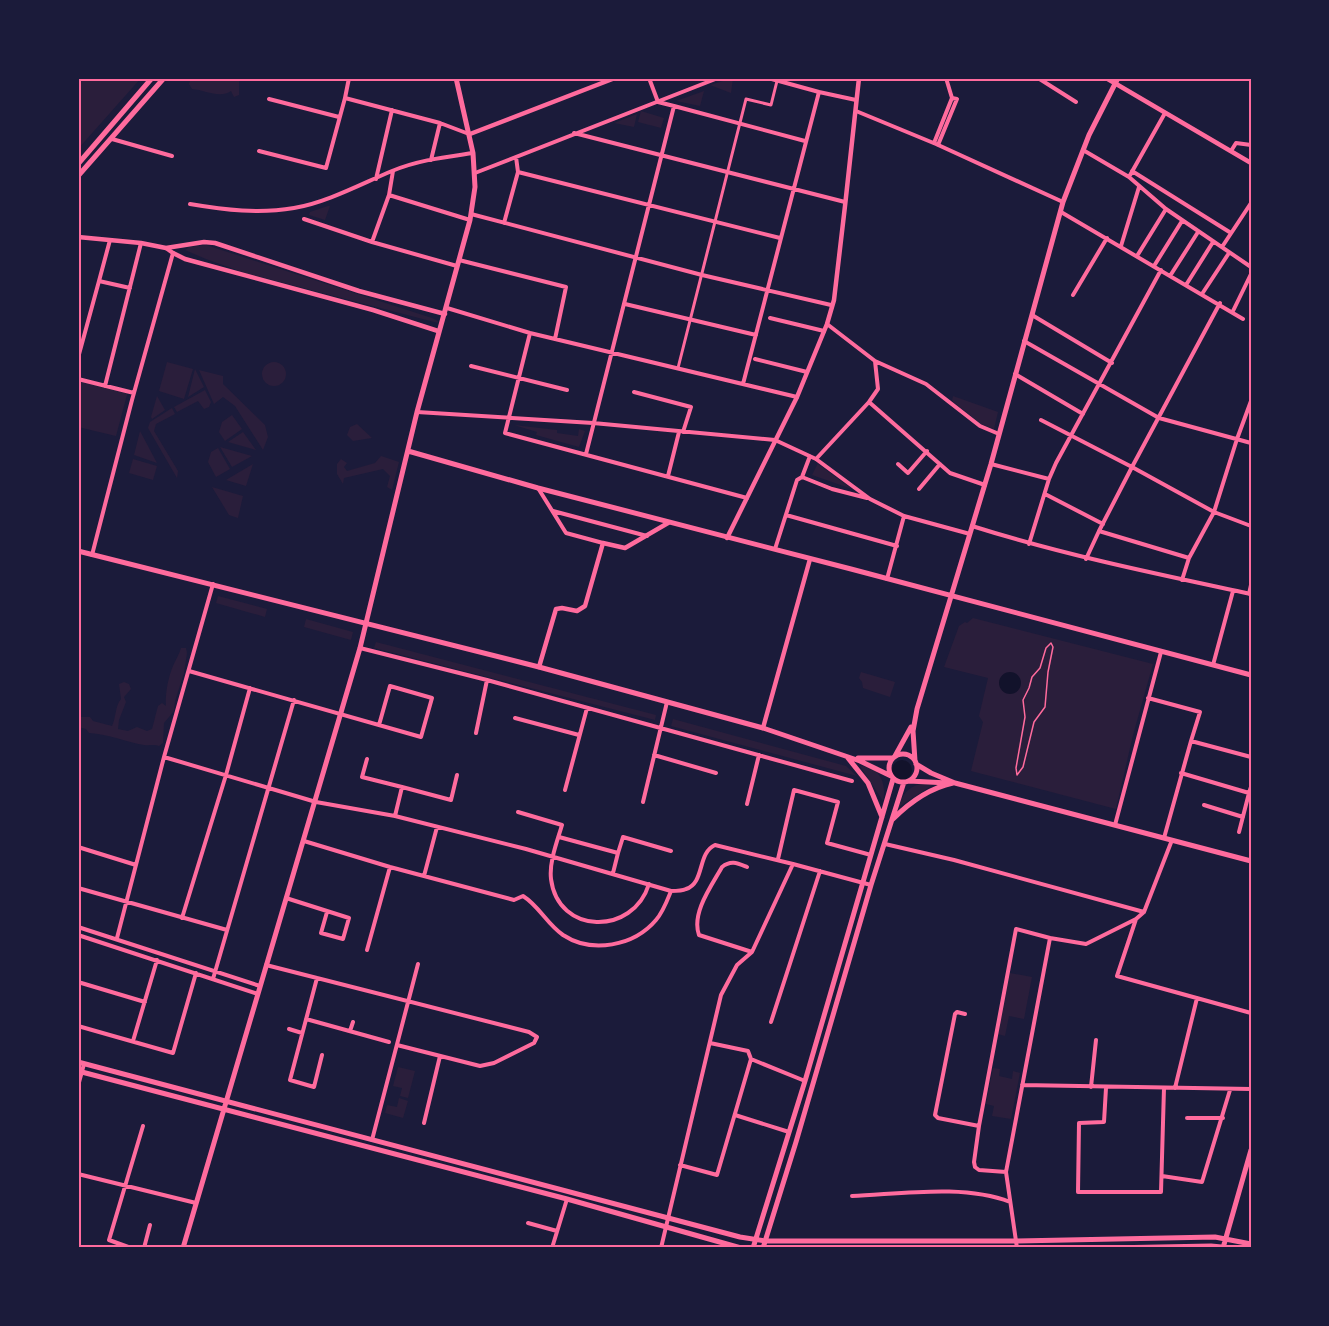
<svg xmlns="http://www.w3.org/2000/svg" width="1329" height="1326" viewBox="0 0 1329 1326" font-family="'Fira Sans Condensed',sans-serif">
<rect width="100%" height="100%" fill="#1b1b3a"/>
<path fill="#2a1e3b" d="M78,78H141L78,149Z
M191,78H241L239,82V95L234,97L231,91C220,99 205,90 192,89L189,84Z
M733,78L731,93L710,85Z
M704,91L700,106L676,101Z
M641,111L664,118L661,128L638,122Z
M637,114L634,127L614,123Z
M328,206H330L325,220L309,215L310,212Z
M206,245L432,318L438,321V323L245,273L206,259L185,250L189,247Z
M262 374a12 12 0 1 1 24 0a12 12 0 1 1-24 0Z
M167,362L193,369L184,399L159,391Z
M195,369L204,387L188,397Z
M199,370L223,376V384L265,425L268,437L263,450L235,406L223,397L214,404Z
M78,379L128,391L116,436L78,427Z
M205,390L211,402L209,407L204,409L198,401L177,412L174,407Z
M157,396L165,410L152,419L151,417Z
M953,396L998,412L994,429L981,424L952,401Z
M172,408L175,414L156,424L154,431L178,471L177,478L148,428L150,422Z
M232,415L242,429L225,441L219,432L222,422Z
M357,424L372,438L353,441L347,435L350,427Z
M514,425L557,430V433L578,436L579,429L585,431L579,447L536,435L537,432Z
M140,431L157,463L134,455Z
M243,432L256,450L228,442Z
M220,447L252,456L232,467Z
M218,448L230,469L216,477L208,462L211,452Z
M381,456L399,462L392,490L387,487L390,476L383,469L344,478L343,484L337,474V464L341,459L347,463L344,467L347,471L375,463Z
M133,459L157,466L153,480L129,473Z
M818,463V464L852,489L812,475Z
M253,464L246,486L226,480Z
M212,487L243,496L238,518L229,515Z
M218,596L267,609L265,617L216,603Z
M973,618L1153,664L1133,735L1116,809L971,771L983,722L979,716L988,678L944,667L959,626L965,622L967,623Z
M306,619L353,632L351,640L304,627Z
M376,642L656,715L655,720L374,648Z
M181,648H186L187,653L184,673L175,701L174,711L164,723L163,743L159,746C153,744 150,746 144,745C126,742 109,734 89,733L86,729L78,727V717H90L93,721L112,726C116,718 115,706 121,699L119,684L124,682L129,684L131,689L124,697L126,702L119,720L118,729L128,731L137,727L147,731L152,729L158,706L162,703L166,706C165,694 168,678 173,666C176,659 179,655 181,648Z
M861,672L895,682L890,697L863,688L862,682L859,678Z
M673,719L846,766L857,776L671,726Z
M860,766C880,766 887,784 883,801Z
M920,784H934L899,807C901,796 908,787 920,784Z
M1010,973L1032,977L1024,1019L1009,1016L1005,1036L998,1034Z
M398,1067L415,1071L408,1098L400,1096L402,1088L393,1086Z
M993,1068L1000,1069L999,1076L1012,1079L1013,1071L1020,1073L1011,1119L992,1116L994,1106L986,1104Z
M399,1098L408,1101L403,1118L385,1113L387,1105L397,1107Z"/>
<path fill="#12122b" d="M999 683a11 11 0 1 1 22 0a11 11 0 1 1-22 0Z
M892 770a10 10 0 1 1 20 0a10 10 0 1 1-20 0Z"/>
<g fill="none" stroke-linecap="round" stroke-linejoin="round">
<path stroke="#ff6b9d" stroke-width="1.5" d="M1051,643L1053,647L1048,672L1045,707L1034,722L1023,767L1017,775L1016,768L1025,717L1023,700L1029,688L1032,677L1040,668L1046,648Z"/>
<path stroke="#ff6b9d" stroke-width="3" d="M678,368L746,99L771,105L777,81"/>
<path stroke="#ff6b9d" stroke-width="4" d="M1038,78L1076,102
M819,92L856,100
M345,98L349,78
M269,99L339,117
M674,106L805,141
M856,111L936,144L1063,202
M574,133L845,202
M112,139L172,156
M934,143L952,98
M938,145L957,99L952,98L946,78
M1083,150L1129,177L1166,209L1251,267
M259,151L326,168L345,98L440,123L469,134
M1231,151L1236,143L1251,145
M516,157L518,172
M431,160L440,123
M1132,171L1231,233
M475,173L718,78
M1129,177L1165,113
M376,179L392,110
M389,195L470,220
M190,204C225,210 259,214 294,208C326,203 363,183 392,171C418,160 446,157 473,153
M1061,212L1243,319
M471,214L702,275L831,305
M304,219L372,242L457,266
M504,223L518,172L780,238
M372,242L389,195L393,171
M1121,246L1139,187
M1222,247L1251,203
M1137,256L1166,209
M459,260L566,287L555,339
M1154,266L1182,221
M1170,276L1198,232
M99,281L110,240
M1186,285L1213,242
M1202,294L1229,253
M1073,295L1107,238
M625,304L756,335
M447,308L530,333L797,397
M1233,311L1251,274
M1032,315L1112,363
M770,318L824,331
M530,333L505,433L747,498
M1024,341L1159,418L1251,443
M78,358L99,281L130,288
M755,359L807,372
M875,361L926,384L980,426L999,434
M471,366L567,390
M1015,374L1083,414
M78,379L134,393
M743,384L819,92L768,78
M105,386L141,243
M634,392L691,407L683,432
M1251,401L1237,439L1214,512L1251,526
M869,402L950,473L985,485
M417,412L593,423L775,440L816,459L870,499L904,516L887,579
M1041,420L1132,467L1220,303
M586,454L674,106L658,102L649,78
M816,459L869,402L878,389L875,361L827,324
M898,464L908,473L927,451
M991,464L1049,479
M668,476L679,432
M802,477L832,489L867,498
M538,488L566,533L603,543
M919,489L940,464
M1045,494L1103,524
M553,511L647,536
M786,515L897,546
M904,516L970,534
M972,526C1064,555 1157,574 1251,594
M1099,531L1132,467L1214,512L1189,558L1182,580
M1029,544L1049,479L1056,463L1161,270
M775,549L797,480L802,477L810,456
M92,555L132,400L173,253L166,248
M1086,559L1099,531L1189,558
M1249,594L1251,585
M360,648L487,680L852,781
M1213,665L1233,591
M189,671L421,737L432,698L390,686L379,725
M1148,698L1200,712L1191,741
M515,718L579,735
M476,733L487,680
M654,755L716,773
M164,757L316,802L395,816L526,849L671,891C676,891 682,891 686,889C705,883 697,853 715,845L793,864
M367,759L362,777L402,787L395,816
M1181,773L1249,793L1251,787
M402,787L451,800L457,775
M565,790L587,708
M643,802L667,702
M747,804L759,755
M1204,805L1243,817
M518,812L562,825C557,842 549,862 551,879C558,935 633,936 649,884
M1115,825L1161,652
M1239,832L1249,793
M559,837L618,853L613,873
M1164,838L1191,741L1251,757
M304,841L390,867L514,900L523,896C539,906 547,924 563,935C592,954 634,946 656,920C663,912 667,901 671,891
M885,844L954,860L1144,912
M78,847L136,865
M618,853L623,837L671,851
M778,859L794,790L838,802L827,843L871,855
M747,867C737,863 731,860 722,867C712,885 691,913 699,935L752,952
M424,876L437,827
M78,888L227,930
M286,898L349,918L343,939L321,933L327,912
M182,918L226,775L250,688
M1136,919L1117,976L1251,1013
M78,927L260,986
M78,935L258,994
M117,938L164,757L213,584
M1050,938L1086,944L1136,919L1144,912L1172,840
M367,950L390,867
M266,965L529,1032L537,1037L534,1043L494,1063L480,1066L397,1045
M317,978L290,1080L314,1087L322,1055
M213,979L294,700
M78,982L145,1002
M965,1014L957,1012L955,1014L935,1115L938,1118L979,1126
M306,1019L389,1042
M771,1022L820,871
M78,1026L173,1053L196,973
M289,1029L302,1033
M350,1031L353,1022
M133,1041L157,960
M751,1059L805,1081
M1022,1085L1251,1089
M78,1086L84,1064
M1091,1087L1096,1040
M1106,1088L1104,1122L1079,1123L1078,1192H1161L1164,1088
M1175,1088L1197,998
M735,1115L789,1132
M1187,1118H1223
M424,1123L440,1056
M372,1140L418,964
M680,1165L717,1175L751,1059L748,1051L710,1043
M1006,1172L979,1170L975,1167L974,1162L979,1126L1016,929L1050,938L1006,1172L1017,1248
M78,1174L196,1203
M1162,1176L1202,1182L1230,1090
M852,1196C901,1194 964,1184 1010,1202
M528,1223L557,1231
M131,1248L109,1240L143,1126
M144,1248L150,1225
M552,1248L567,1199
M661,1248L721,995L737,965L752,952L793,864L871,885"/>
<path stroke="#ff6b9d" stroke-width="4.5" d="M1106,78L1251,163
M470,134L615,78
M78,237L141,243L166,248L204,242L215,243L359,291L445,314
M173,253L185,259L373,310L438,331
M727,538L797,397L827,324L834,300L845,206L859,78
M539,667L556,609L562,608L577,611L585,606L603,543L625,548L668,523
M763,728L810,559"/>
<path stroke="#ff6b9d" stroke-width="5" d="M78,164L152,78
M78,176L164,78
M408,451L538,488L851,569L1251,675
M78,551L539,667L763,728L860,761L891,776
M889 768a14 14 0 1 1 28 0a14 14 0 1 1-28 0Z
M895,756L911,727
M848,758L868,783L882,817
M858,758H892
M915,761L913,731L917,709L991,464L1063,202L1089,135L1118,78
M916,764L931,773L955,783L1251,861
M909,781L948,783
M893,819C909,803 930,788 953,783
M78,1062L740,1237L765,1241H1017L1215,1237L1251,1244
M78,1071L567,1199L741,1248
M183,1248L360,648L417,412L470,220L475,187L473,153L456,78
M753,1248L805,1081L893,779
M763,1248L796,1142L871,885L904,782
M1108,1248L1211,1246L1232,1248
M1223,1248L1251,1150"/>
</g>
<rect width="1329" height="1326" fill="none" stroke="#1b1b3a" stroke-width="159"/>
<rect x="80" y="80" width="1170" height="1166" fill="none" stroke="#ff6b9d" stroke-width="2"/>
</svg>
